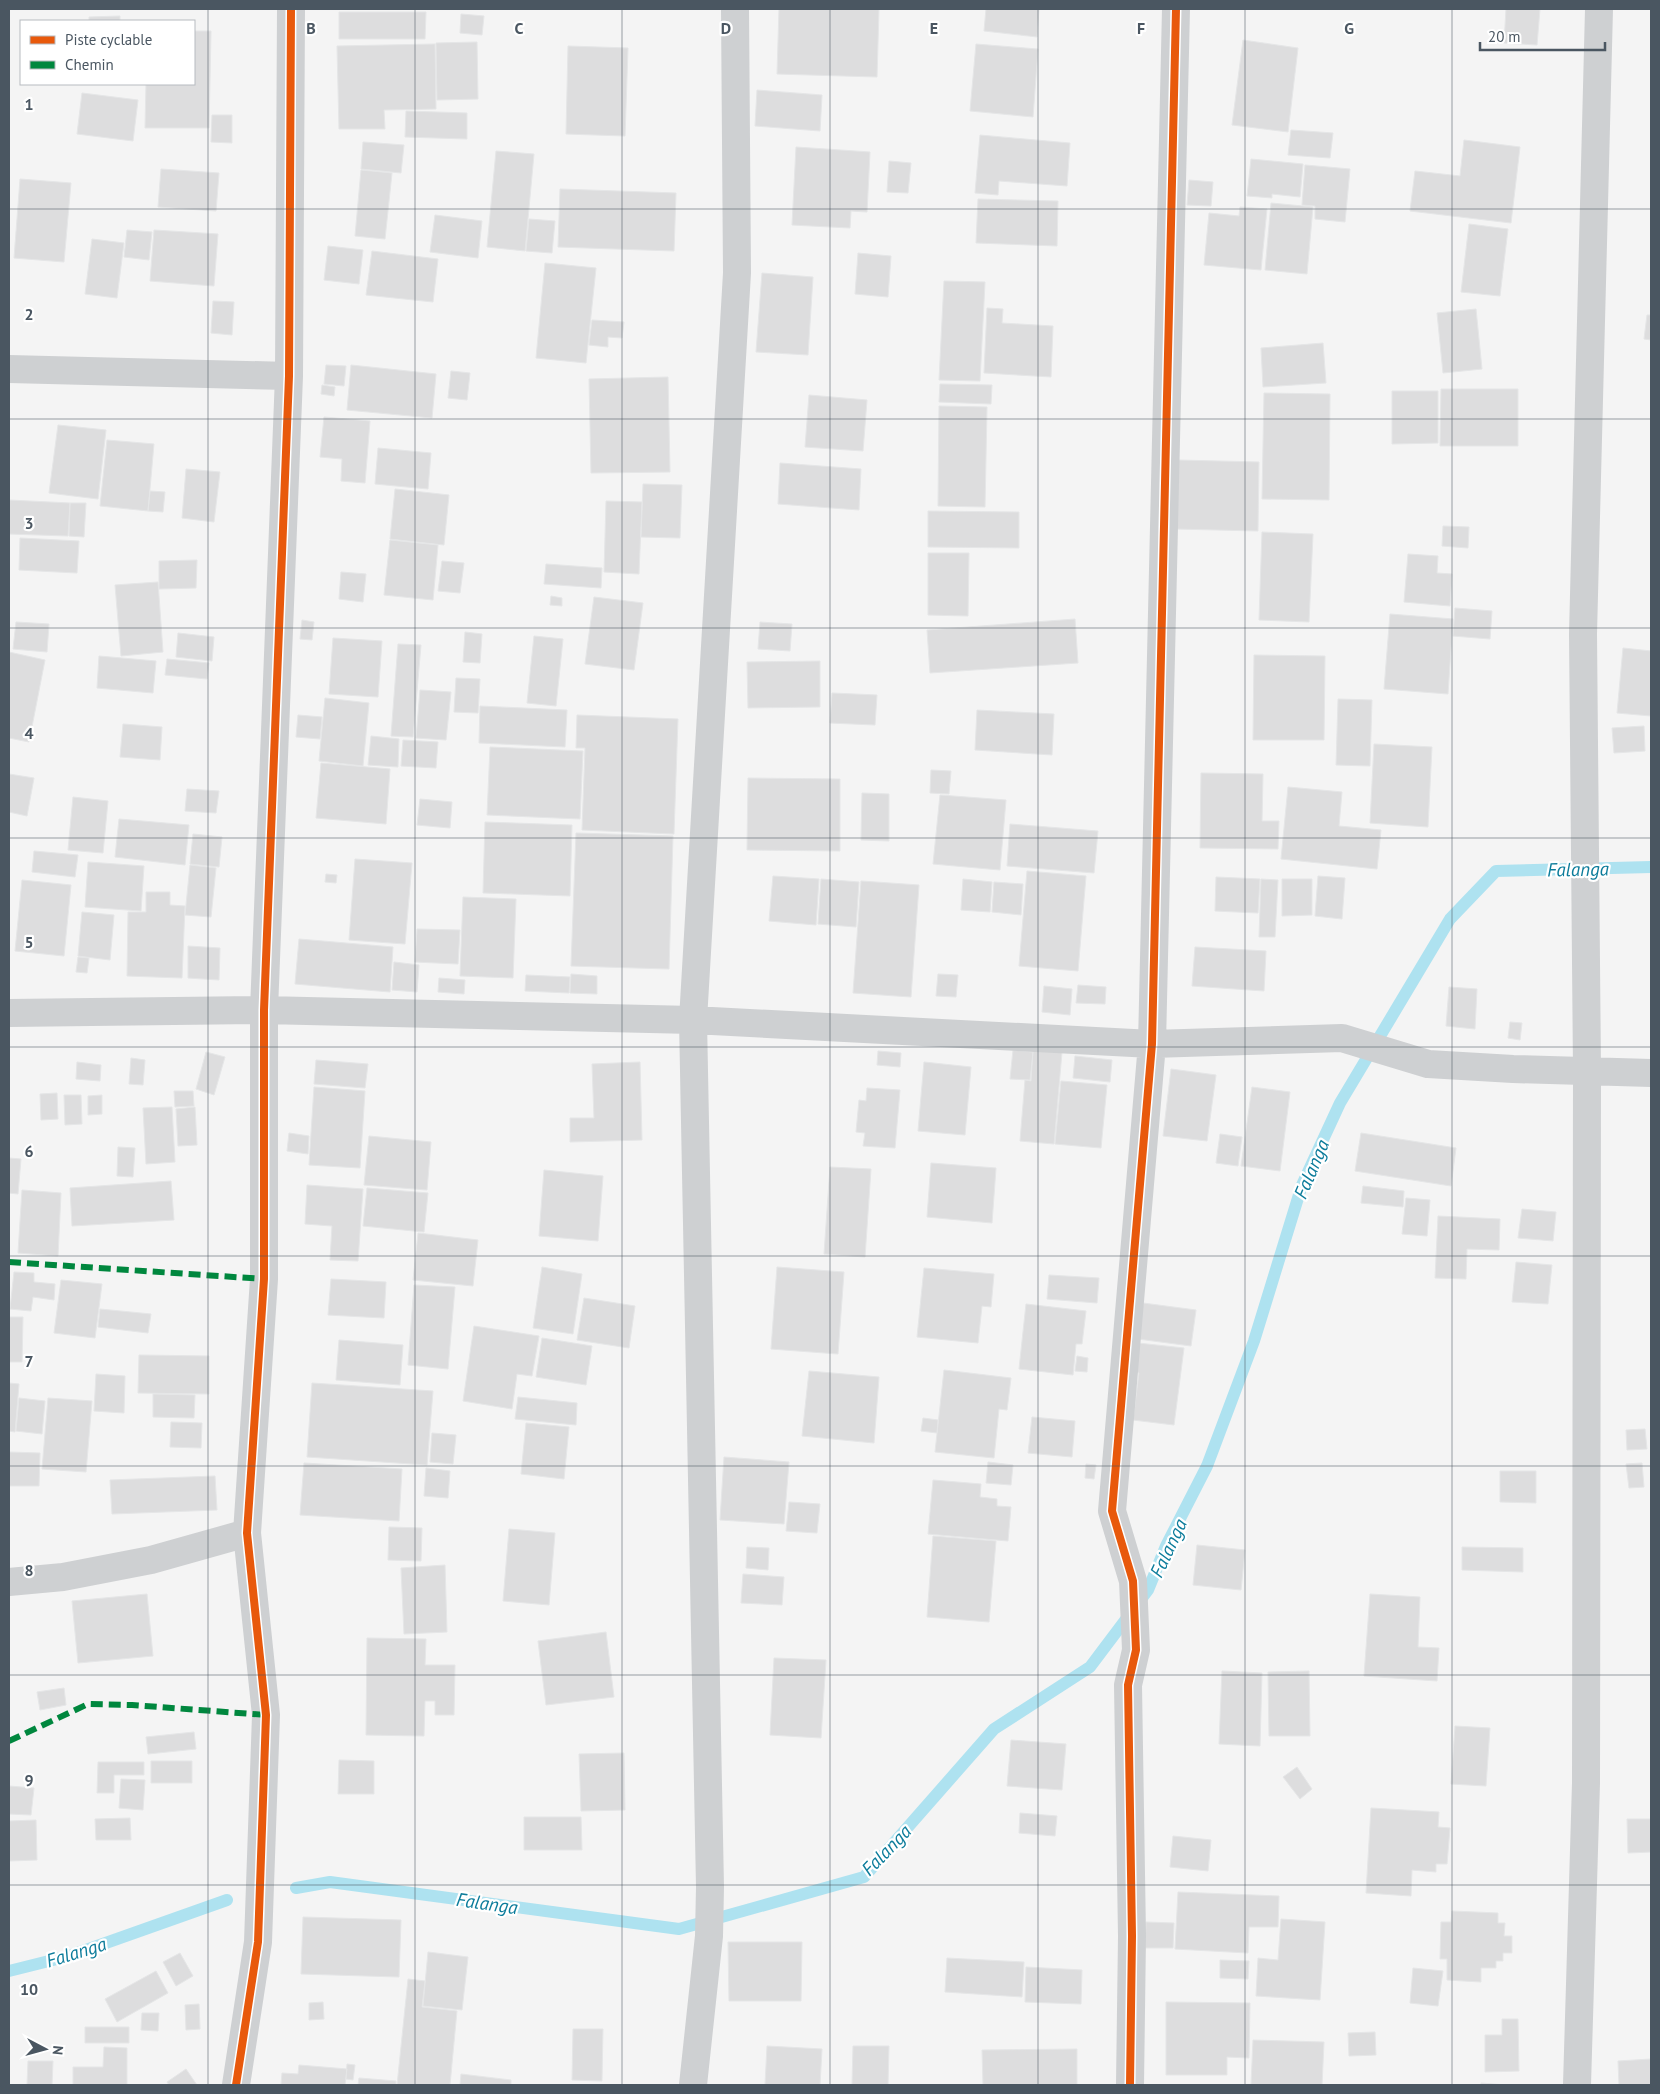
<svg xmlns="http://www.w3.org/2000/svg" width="1660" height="2094" viewBox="0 0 1660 2094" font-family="'PT Sans',sans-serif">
<rect width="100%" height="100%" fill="#f4f4f4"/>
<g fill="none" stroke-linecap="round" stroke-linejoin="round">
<path stroke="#aee2f0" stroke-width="12" d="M296,1888L330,1882L679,1929L864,1877L994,1729L1090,1667L1148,1590L1166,1546L1207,1466L1254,1341L1302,1185L1340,1103L1450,919L1496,871L1651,867
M9,1971L69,1956L227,1900"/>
</g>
<path fill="#ddddde" stroke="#e5e6e7" d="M779,9H879L877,77L777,74Z
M986,9H1039L1037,37L984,31Z
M1506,9H1540L1537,45L1504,43Z
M339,12H426L425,39H339Z
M461,14L484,16L482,35L460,33Z
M120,16V21H89V17Z
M194,31H211L209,128H145L146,84H194Z
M1243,40L1298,48L1288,132L1232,125Z
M477,42L478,99L437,100L436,43Z
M435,44L436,109L384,110L385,129H339L337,46Z
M976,44L1038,49L1033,117L970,111Z
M568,46L628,48L625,136L566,134Z
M757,90L822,95L820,131L755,126Z
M82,93L138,100L133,141L77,134Z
M406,111L467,113V139L405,137Z
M212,115H232V143L211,142Z
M1291,130L1333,133L1330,158L1288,155Z
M980,135L1070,143L1067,186L999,181L998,195L975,193Z
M1464,140L1520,147L1511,223L1410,211L1415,171L1460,176Z
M363,142L404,145L401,173L361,169Z
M796,147L870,152L867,212L851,211L850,228L792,225Z
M496,151L534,154L525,251L487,247Z
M1251,159L1303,164L1300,197L1272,194V198L1247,196Z
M889,161L911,163L908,193L887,192Z
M1305,165L1350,169L1345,222L1315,219V206L1302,205Z
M161,169L219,173L216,211L158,207Z
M361,170L392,173L385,239L355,236Z
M20,179L71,183L64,262L14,258Z
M1189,180L1213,182L1211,206L1187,205Z
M560,189L676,193L674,251L558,247Z
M978,199L1058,201L1057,246L976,243Z
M1271,203L1313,207L1307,274L1265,270Z
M1240,207L1267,209L1261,270L1204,265L1209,213L1239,216Z
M435,215L482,221L478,258L430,252Z
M529,219L555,221L552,253L526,251Z
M1469,224L1508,229L1500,296L1461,292Z
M127,230L152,232L149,260L124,257Z
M154,230L218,234L214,286L150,281Z
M92,239L124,243L117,298L85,294Z
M328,246L363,250L359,284L324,280Z
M372,251L438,259L433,302L366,295Z
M858,253L891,256L888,297L855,294Z
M545,263L596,268L586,363L536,358Z
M762,273L813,277L808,355L756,352Z
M944,281L985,282L980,381L939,380Z
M213,301L234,302L232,335L211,333Z
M987,308L1003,309L1002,323L1053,326L1051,377L984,373Z
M1476,309L1482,369L1443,373L1437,313Z
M1647,315H1651V340L1644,339Z
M592,320L624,322L622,338L608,337V347L589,345Z
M1323,343L1326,383L1263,387L1261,348Z
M326,365L346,366L344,386L324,384Z
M351,365L436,374L432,418L347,410Z
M451,371L470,373L467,400L448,398Z
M668,377L670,472L591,473L589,379Z
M940,384L992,385L991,404L939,402Z
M322,385L335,387L334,396L321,394Z
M1441,389H1518V446H1440Z
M1392,391H1438V443L1392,444Z
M1264,393L1330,394L1329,500L1262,499Z
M809,395L867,400L863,451L805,447Z
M939,406L987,407L985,507L938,506Z
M324,417L370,421L365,483L341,481L342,459L320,457Z
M58,425L106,430L98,499L49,493Z
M107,440L154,444L148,511L100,506Z
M378,448L431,453L428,489L375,484Z
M1178,460L1259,462L1258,531L1176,529Z
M780,463L861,469L859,510L778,504Z
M186,469L220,472L214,522L182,518Z
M643,484L682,485L680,538L641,537Z
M395,489L449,495L444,545L390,539Z
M150,491L165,492L163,512L148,511Z
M9,500L70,503L68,536L9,534Z
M606,501L642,502L639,574L604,572Z
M70,503H86L84,537L69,536Z
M928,511L1019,512V548L928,547Z
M1443,526L1469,527L1468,548L1442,546Z
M1262,532L1313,534L1309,622L1259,620Z
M20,538L79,541L77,573L19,570Z
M390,540L438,545L433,600L384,595Z
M928,553H969L968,616L928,615Z
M1408,554L1438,556L1437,573L1452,574L1450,606L1404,602Z
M197,560L196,588L159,589V561Z
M442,561L464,563L460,593L438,591Z
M546,564L602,568L601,588L544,584Z
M341,572L366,574L363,602L339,599Z
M158,582L163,652L121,656L115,585Z
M551,596L562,598V606L550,605Z
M594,597L643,603L634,670L585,664Z
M1455,608L1492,611L1490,639L1453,636Z
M1390,614L1453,619L1448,694L1384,689Z
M1075,619L1078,663L930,673L927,630Z
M302,620L314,622L312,640L300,639Z
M16,622L49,624L47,652L13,649Z
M760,622L792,624L790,651L758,649Z
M465,632L482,634L480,663L463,662Z
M178,633L214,637L212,661L176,657Z
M534,636L563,639L556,706L527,703Z
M333,638L382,641L378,697L329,694Z
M398,644L421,645L413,737L391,736Z
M1623,648L1651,651V716L1617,713Z
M9,652L45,660L29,742L9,738Z
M1254,655L1325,656L1324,740H1253Z
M99,656L156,661L153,693L97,688Z
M167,659L209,663L207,679L165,675Z
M820,661V707L748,708L747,662Z
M456,678L480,679L478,713L454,712Z
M420,690L451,692L446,740L416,738Z
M832,693L877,695L875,725L830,723Z
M325,698L369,703L363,766L319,761Z
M1338,699L1372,700L1370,766L1336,765Z
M480,706L567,710L565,747L479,743Z
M977,710L1054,714L1052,755L975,750Z
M298,715L322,717L320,739L296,737Z
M577,715L678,719L674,834L582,830L585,748H576Z
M123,724L162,727L160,760L120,757Z
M1644,726L1645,751L1614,753L1612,728Z
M371,736L399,739L398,767L368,765Z
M403,740L438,742L436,768L401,766Z
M1374,744L1432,747L1428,827L1370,823Z
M490,747L583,751L580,819L487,815Z
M321,763L390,769L386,824L316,818Z
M931,770L951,771L949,794L930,793Z
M1201,773L1263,774L1262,821H1279L1278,849L1200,848Z
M9,774L34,778L27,816L9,812Z
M748,778L840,779V851L747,850Z
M1288,787L1342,792L1339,826L1381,830L1377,869L1281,859Z
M187,789L219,791L216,813L185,811Z
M862,793L889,794V841L861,840Z
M940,795L1006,800L1000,870L933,864Z
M73,797L108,801L103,853L68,850Z
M420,799L452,802L450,828L417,825Z
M119,819L189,825L185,865L115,857Z
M485,822L572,825L570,896L483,893Z
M1010,824L1098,831L1094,873L1007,866Z
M576,833L673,836L669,969L571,966Z
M193,834L222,837L219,867L190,864Z
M34,851L78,855L75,877L32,872Z
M355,859L412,863L405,944L349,940Z
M88,862L144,866L141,911L85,907Z
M190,865L216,868L211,917L185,915Z
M1027,871L1086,876L1078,971L1019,966Z
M326,874L337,875L336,883L325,882Z
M773,876L819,879L816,925L769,921Z
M1318,876L1345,878L1342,919L1315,916Z
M1216,877L1260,879L1258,913L1215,911Z
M821,879L859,882L856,927L818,924Z
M963,879L992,882L990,912L961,910Z
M1261,879L1278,880L1275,937H1259Z
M1282,879H1312V915L1282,916Z
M22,880L71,885L64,956L15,951Z
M861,881L919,885L911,997L853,993Z
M994,882L1023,884L1021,915L992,912Z
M146,892H170V905L185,906L182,978L127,976L128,912H146Z
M463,897L516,899L513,978L460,976Z
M82,912L114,915L110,960L78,956Z
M417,929L460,930L458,964L415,962Z
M299,939L393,947L390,992L295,984Z
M188,946L220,948L219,980L188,978Z
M1195,947L1266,951L1264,991L1192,986Z
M78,957L89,958L87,973L76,972Z
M394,962L419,965L417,992L392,990Z
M571,974L597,976V994L570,993Z
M938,974L958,975L956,997L936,996Z
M526,975L570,977L569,993L525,991Z
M439,978L465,980L464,994L438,992Z
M1078,985L1106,987L1105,1004L1076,1003Z
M1044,986L1072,989L1070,1015L1042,1012Z
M1449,987L1477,989L1475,1029L1446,1026Z
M1510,1022L1522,1023L1520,1040L1508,1038Z
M1013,1050L1033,1052L1030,1080L1010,1079Z
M1033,1050L1062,1052L1054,1144L1020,1141L1025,1080L1031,1081Z
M878,1051L901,1053L900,1067L877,1065Z
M206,1052L225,1057L214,1095L196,1089Z
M1075,1056L1112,1060L1110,1082L1073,1078Z
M131,1058L145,1060L143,1085L129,1084Z
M316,1060L368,1064L365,1088L314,1084Z
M77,1062L101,1065L100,1081L76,1079Z
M640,1062L642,1140L570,1142V1118H594L592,1064Z
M924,1062L971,1067L965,1135L918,1131Z
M1171,1069L1216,1075L1207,1141L1163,1136Z
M1061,1081L1107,1085L1101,1148L1055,1144Z
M314,1087L365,1091L360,1168L309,1165Z
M1252,1087L1290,1092L1280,1171L1241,1166Z
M867,1088L900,1090L895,1148L863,1146L865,1133L856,1132L859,1100L866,1101Z
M174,1091H193L194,1106L175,1107Z
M57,1093L58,1119L41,1120L40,1094Z
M64,1095H81L82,1124L65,1125Z
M102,1095V1114L88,1115V1096Z
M172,1107L175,1162L146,1164L143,1108Z
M195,1107L197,1145L178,1146L176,1109Z
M289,1133L309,1136L308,1154L287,1151Z
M1361,1133L1456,1148L1451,1186L1355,1171Z
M1220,1134L1242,1137L1238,1166L1216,1163Z
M369,1136L431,1142L427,1190L364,1185Z
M118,1147L135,1148L133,1177L117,1176Z
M9,1158L21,1159L18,1194L9,1193Z
M931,1163L996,1168L992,1223L927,1217Z
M830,1167L871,1169L865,1257L824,1254Z
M544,1170L603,1176L598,1241L539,1236Z
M171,1181L174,1220L72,1226L70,1188Z
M307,1185L363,1189L358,1261L330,1260L332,1226L305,1224Z
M1363,1186L1404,1191L1403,1207L1361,1203Z
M367,1188L428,1193L424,1232L363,1226Z
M22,1190L61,1193L58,1256L18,1253Z
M1406,1198L1430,1200L1427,1236L1402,1234Z
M1522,1209L1556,1212L1553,1241L1518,1238Z
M1438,1216L1500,1219L1499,1250L1467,1249L1466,1279L1435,1278Z
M418,1233L478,1240L473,1286L413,1280Z
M1516,1262L1552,1265L1548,1304L1512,1302Z
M542,1267L582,1274L573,1334L533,1328Z
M777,1267L844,1272L838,1354L771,1349Z
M924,1268L994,1274L991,1307L982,1306L978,1343L917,1337Z
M14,1272L34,1273V1282L55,1284L54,1300L33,1297L31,1311L10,1309Z
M1049,1275L1099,1278L1097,1303L1047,1299Z
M331,1279L386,1282L384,1318L328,1315Z
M61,1280L102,1284L95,1338L54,1333Z
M414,1285L455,1287L448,1369L408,1365Z
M584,1298L635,1306L629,1348L577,1340Z
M1143,1303L1196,1310L1191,1346L1138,1339Z
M1026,1304L1086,1311L1082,1344H1076L1073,1375L1019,1369Z
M100,1309L151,1314L148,1333L98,1327Z
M9,1317H23L22,1362H9Z
M474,1326L539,1336L532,1376L517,1374L512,1409L463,1401Z
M542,1338L592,1346L586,1385L536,1377Z
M339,1340L403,1345L400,1385L336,1380Z
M1138,1343L1184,1348L1174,1425L1133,1420L1139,1373L1135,1372Z
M139,1355L209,1356V1394L138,1393Z
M1077,1356L1088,1358L1087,1372L1075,1371Z
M944,1370L1011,1378L1007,1410L999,1409L994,1458L935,1452Z
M809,1371L879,1377L874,1443L802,1436Z
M96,1374L125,1376L124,1413L94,1411Z
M9,1383L19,1384L15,1432L9,1431Z
M312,1383L433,1391L427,1465L307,1457Z
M153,1394L195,1395L194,1418L153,1417Z
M518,1397L577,1403L576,1425L515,1419Z
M19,1398L45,1401L42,1434L16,1431Z
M48,1398L92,1401L86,1472L42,1469Z
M1032,1417L1075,1421L1072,1457L1028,1453Z
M923,1418L938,1420L937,1433L921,1431Z
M171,1422L202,1423L201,1448L170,1447Z
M526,1423L569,1427L564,1479L521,1474Z
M1645,1429L1647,1449L1627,1450L1626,1430Z
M432,1433L456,1435L453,1464L430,1462Z
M9,1452L40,1453L39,1486H9Z
M724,1457L789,1462L784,1524L720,1520Z
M988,1462L1013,1465L1011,1485L986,1483Z
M304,1463L402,1469L399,1521L300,1515Z
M1642,1463L1644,1487L1629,1488L1626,1464Z
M1086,1464L1096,1465L1094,1479L1085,1478Z
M426,1468L450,1471L448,1498L424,1496Z
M1500,1471H1536V1503L1500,1502Z
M215,1476L217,1510L112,1514L110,1480Z
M933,1480L981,1484L980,1497L997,1499V1506L1011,1507L1008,1541L928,1534Z
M789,1502L820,1504L817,1533L786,1531Z
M389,1527L422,1528L421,1561L388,1560Z
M509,1529L555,1533L549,1605L503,1601Z
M933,1536L996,1541L989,1622L927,1617Z
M1197,1545L1245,1550L1241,1590L1193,1585Z
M747,1547L769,1548L768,1570L746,1568Z
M1462,1547L1523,1548V1572L1462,1570Z
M445,1565L447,1632L404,1634L401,1568Z
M743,1574L784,1577L782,1605L741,1603Z
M147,1594L153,1656L78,1663L72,1601Z
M1370,1594L1420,1597L1418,1647L1439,1648L1437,1681L1364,1676Z
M606,1632L614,1697L546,1705L538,1641Z
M367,1638L426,1639L425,1665H455L454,1715H435V1701H425L424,1736L366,1735Z
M774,1658L826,1660L821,1738L770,1735Z
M1222,1671L1262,1673L1260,1746L1219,1744Z
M1309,1671L1310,1736H1269L1268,1672Z
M64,1688L66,1705L40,1710L37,1692Z
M1455,1726L1490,1728L1486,1786L1451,1784Z
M194,1732L196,1749L148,1754L146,1737Z
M1011,1740L1066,1744L1062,1790L1007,1786Z
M624,1753L625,1810L581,1811L579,1754Z
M339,1760L374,1761V1794H338Z
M151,1761H192V1783H151Z
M98,1762H144V1775H114V1793H97Z
M1297,1767L1312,1789L1300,1799L1283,1777Z
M121,1779L145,1780L143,1810L119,1808Z
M9,1786L34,1788L31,1815L9,1814Z
M1371,1808L1439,1812L1438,1827L1450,1828L1447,1864H1436V1872L1412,1870L1411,1896L1366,1893Z
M1020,1813L1057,1816L1055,1836L1019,1833Z
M524,1817H581L582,1850H524Z
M130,1818L131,1840H96L95,1819Z
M1627,1819H1651V1852L1628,1853Z
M36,1820L37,1860L9,1861V1821Z
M1173,1836L1211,1840L1208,1871L1170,1867Z
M1178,1892L1279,1896L1278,1927H1249L1248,1953L1175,1949Z
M1452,1911L1498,1913V1923H1505L1504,1936H1512V1953H1503V1961H1496V1968H1481V1982L1447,1980V1959H1440L1441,1922H1451Z
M303,1917L401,1920L399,1977L301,1974Z
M1281,1919L1325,1922L1320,2000L1256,1996L1258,1958L1278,1960Z
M1146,1922L1174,1923L1173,1948H1145Z
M728,1942H802L801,2001H729Z
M428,1952L468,1957L462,2010L423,2006Z
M180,1953L193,1976L176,1986L163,1962Z
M947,1958L1024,1962L1022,1997L945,1992Z
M1220,1960L1249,1961L1248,1979L1220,1978Z
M1026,1967L1082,1970L1081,2004L1025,2002Z
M1413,1968L1443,1971L1438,2006L1410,2003Z
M156,1971L168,1993L117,2022L105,1999Z
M408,1979L425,1981L422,2007L457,2011L450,2085H397Z
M323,2002L324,2019L309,2020V2003Z
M1166,2002L1250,2003L1249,2058L1227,2057V2075H1166Z
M199,2004L200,2029L186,2030L185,2005Z
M142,2013H159L158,2031L141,2030Z
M1502,2019H1518L1519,2071L1485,2072V2035H1502Z
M85,2027H129V2043H85Z
M573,2029H603L602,2081L572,2080Z
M1375,2032L1376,2055L1349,2056L1348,2033Z
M1253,2040L1324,2042L1322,2085H1251Z
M767,2046L822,2049L820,2085H765Z
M853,2046H889L888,2085H852Z
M104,2047L127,2048V2085H73V2067H103Z
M1077,2049V2085H983L982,2050Z
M1651,2059V2085H1619L1618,2061Z
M28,2061H53L52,2085H27Z
M347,2064L355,2065L353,2080L346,2079Z
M299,2065L347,2069L345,2085H281L282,2073L298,2074Z
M186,2069L197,2085H169L167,2082Z
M461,2074L511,2080V2085H460Z
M359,2078L396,2081V2085H358Z
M1481,2083L1506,2085H1481Z"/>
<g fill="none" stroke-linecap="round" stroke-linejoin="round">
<path stroke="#ced0d2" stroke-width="28" d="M9,369L289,376
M9,1013L264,1010L693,1020L1152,1044L1342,1038L1428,1064L1513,1069L1651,1073
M9,1582L63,1577L151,1560L247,1533
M236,2085L258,1942L266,1715L247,1533L264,1279V1010L289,376L291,9
M693,2085L709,1936L710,1887L693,1020L737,273L735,9
M1130,2085L1132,1936L1128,1685L1136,1650L1133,1581L1112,1511L1152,1044L1176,9
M1577,2085L1586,1783L1587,1071L1583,634L1599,9"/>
<path stroke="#00873e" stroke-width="6" stroke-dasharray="12 6" stroke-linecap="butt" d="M9,1262L264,1279
M9,1741L88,1704L132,1705L266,1715"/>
<defs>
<path id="cycleway" d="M236,2085L258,1942L266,1715L247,1533L264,1279V1010L289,376L291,9
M1130,2085L1132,1936L1128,1685L1136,1650L1133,1581L1112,1511L1152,1044L1176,9"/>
</defs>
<use href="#cycleway" stroke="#fff" stroke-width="11"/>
<use href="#cycleway" stroke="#e8590c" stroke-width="8"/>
</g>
<path fill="none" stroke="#4a5661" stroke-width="1" stroke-opacity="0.55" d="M208,9V2085M415,9V2085M622,9V2085M830,9V2085M1038,9V2085M1245,9V2085M1452,9V2085M9,209H1651M9,419H1651M9,628H1651M9,838H1651M9,1047H1651M9,1256H1651M9,1466H1651M9,1675H1651M9,1885H1651"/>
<g text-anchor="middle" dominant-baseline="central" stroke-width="4.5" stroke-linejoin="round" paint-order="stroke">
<g font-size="19" font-style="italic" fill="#0c7c9b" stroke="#fff">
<text transform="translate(1578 869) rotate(-1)">Falanga</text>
<text transform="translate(1311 1169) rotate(-67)">Falanga</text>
<text transform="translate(1168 1548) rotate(-65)">Falanga</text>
<text transform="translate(886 1850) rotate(-46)">Falanga</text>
<text transform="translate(487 1903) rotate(8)">Falanga</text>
<text transform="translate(76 1952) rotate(-17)">Falanga</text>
</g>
</g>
<g font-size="16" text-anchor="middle" font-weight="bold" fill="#4a5661" stroke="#fff" stroke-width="4.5" stroke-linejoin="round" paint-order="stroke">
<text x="311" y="34">B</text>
<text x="519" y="34">C</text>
<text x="726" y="34">D</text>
<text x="934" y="34">E</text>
<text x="1141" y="34">F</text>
<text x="1349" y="34">G</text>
<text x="29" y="110">1</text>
<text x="29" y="320">2</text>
<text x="29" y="529">3</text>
<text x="29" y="739">4</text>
<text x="29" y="948">5</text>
<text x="29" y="1157">6</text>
<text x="29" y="1367">7</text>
<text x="29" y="1576">8</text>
<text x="29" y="1786">9</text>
<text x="29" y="1995">10</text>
</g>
<rect width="1660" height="2094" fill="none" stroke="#4a5661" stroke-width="20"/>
<rect x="20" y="20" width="175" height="65" fill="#ffffff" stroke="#b7bbc0"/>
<rect x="30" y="36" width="25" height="8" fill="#e8590c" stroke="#b7bbc0"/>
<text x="65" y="45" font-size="15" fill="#4a5661">Piste cyclable</text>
<rect x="30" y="61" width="25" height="8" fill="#00873e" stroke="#b7bbc0"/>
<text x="65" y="70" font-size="15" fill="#4a5661">Chemin</text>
<g transform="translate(45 2049) rotate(96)" stroke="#ffffff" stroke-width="4" paint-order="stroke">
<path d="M0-4L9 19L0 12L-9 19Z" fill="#4a5661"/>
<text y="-8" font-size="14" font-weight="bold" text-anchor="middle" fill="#4a5661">N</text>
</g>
<path d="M1480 42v8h125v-8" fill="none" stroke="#4a5661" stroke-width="2.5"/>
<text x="1488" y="42" font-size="15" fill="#4a5661" stroke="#ffffff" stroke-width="4" paint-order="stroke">20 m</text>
</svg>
